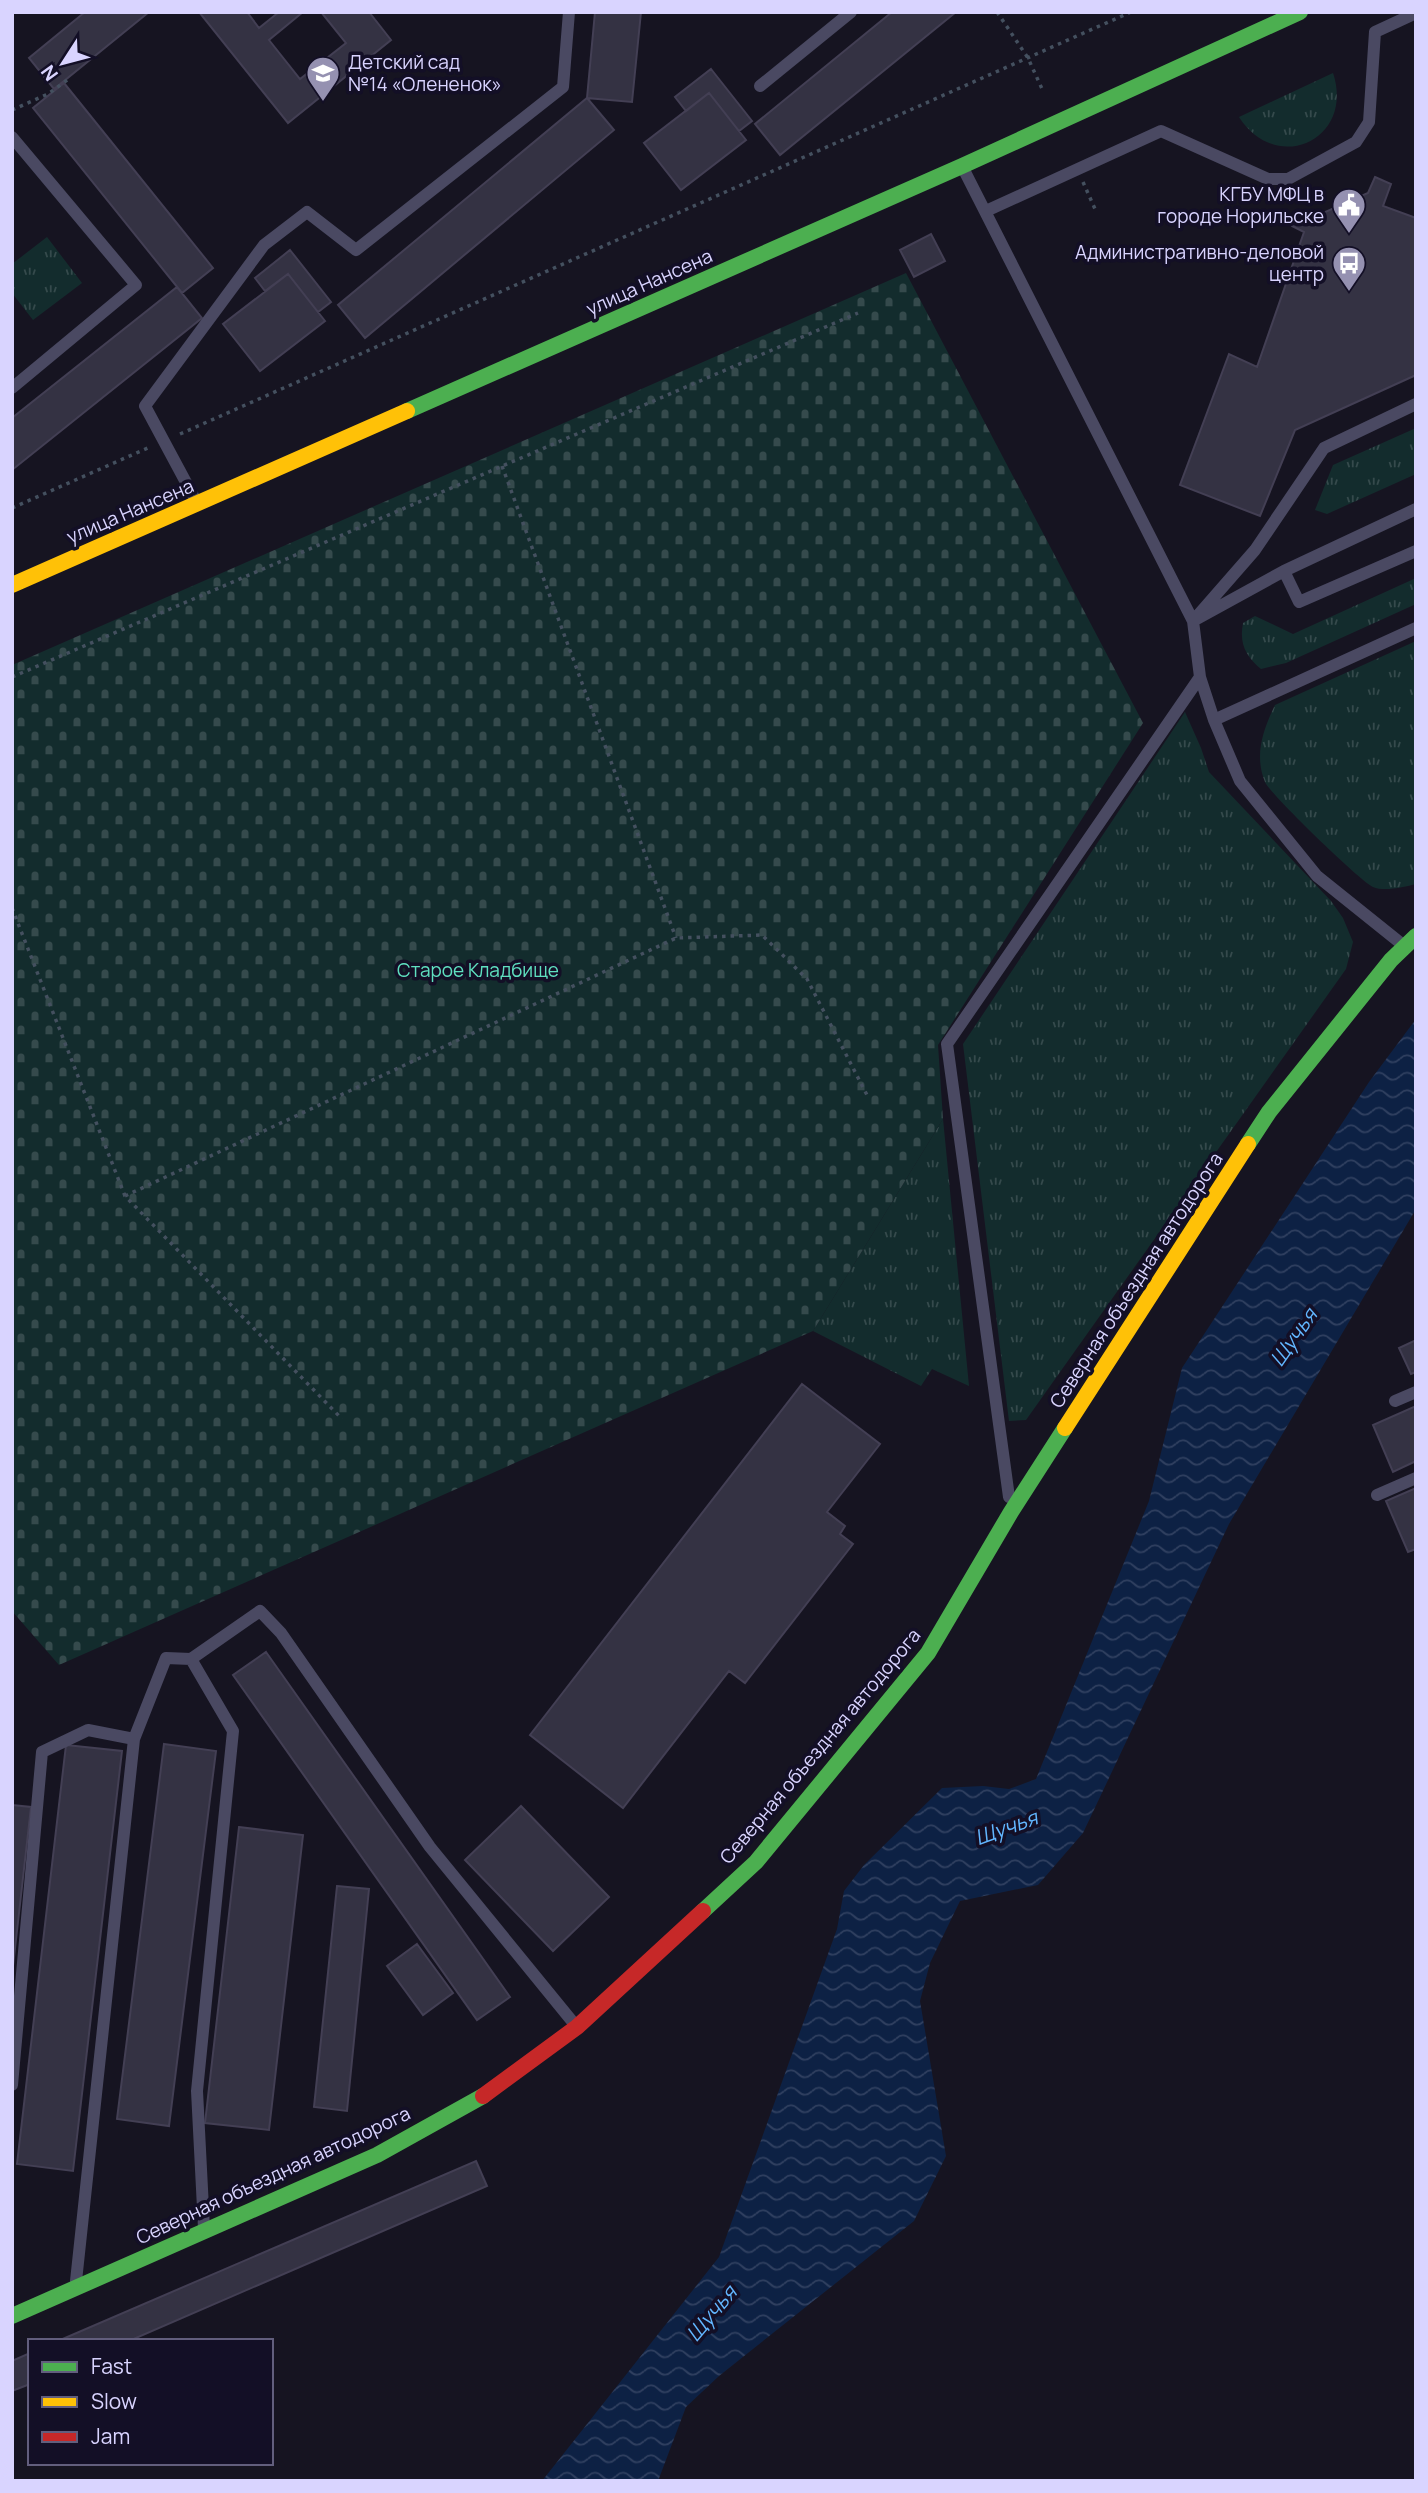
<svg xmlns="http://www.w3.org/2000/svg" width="1428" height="2493" viewBox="0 0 1428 2493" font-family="Manrope,sans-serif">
<defs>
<pattern id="grass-tufts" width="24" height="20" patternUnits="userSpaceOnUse" patternTransform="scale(1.75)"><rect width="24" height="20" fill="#132c2d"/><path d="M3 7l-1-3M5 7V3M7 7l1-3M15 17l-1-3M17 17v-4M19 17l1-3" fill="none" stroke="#354a4c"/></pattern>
<pattern id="cemetery-stones" width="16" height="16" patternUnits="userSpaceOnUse" patternTransform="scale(1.75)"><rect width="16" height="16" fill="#132c2d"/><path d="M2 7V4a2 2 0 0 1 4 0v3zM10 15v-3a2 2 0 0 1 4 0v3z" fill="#354a4c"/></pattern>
<pattern id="water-waves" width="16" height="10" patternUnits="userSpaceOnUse" patternTransform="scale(1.75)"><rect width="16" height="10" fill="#0d2144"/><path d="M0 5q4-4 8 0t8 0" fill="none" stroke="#304060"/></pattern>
</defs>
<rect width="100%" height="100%" fill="#161421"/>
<path fill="url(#grass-tufts)" d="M1333,73C1355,139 1277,176 1239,117Z
M47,237L82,283L33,320L12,293V264Z
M1416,428V474L1327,514L1315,510L1333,465Z
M1416,578V604L1286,663L1261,669C1246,656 1239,644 1243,623L1255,616L1293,634Z
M1416,641V884C1404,887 1385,892 1373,887C1361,882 1269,793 1265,782C1254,755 1263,730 1275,705Z
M1185,712L1201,748L1209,772L1331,901L1343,918L1353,942L1346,969L1026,1420L1009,1421L963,1044Z
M943,1119L969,1386L932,1369L921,1386L813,1331Z"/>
<path fill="url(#cemetery-stones)" d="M906,273L1143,723L938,1045L943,1119L813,1331L59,1665L12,1611V665Z"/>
<path fill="url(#water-waves)" d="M1416,1019V1209L1229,1524L1083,1833L1038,1885L960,1901L930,1963L920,2001L946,2156L914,2221L719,2376L686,2407L658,2481H542L719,2257L837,1929L844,1891L864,1865L942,1788L983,1786L1009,1789L1036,1779L1149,1501L1182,1368L1369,1082Z"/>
<path fill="#343243" stroke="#433f54" stroke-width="2" d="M85,12H149L54,89L29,58Z
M199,12H247L259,28L279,12H303L269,40L300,79L346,43L321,12H369L391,40L288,123Z
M595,12H641L632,102L587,98Z
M892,12H956L780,155L755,124Z
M711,69L752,121L739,131L709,93L686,111L675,97Z
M64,83L213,268L182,293L33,108Z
M709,93L746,140L681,190L644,143Z
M587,98L614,130L365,338L338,305Z
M1375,177L1391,184L1383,206L1416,218V375L1295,430L1260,516L1180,485L1229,354L1257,367L1304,232L1292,226L1297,213L1312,218L1368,193Z
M931,234L945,261L914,277L900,250Z
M290,250L331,302L318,312L288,274L265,291L255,278Z
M288,274L325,321L260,371L223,324Z
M177,287L202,318L12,470V418Z
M1416,1340V1372L1411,1374L1399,1348Z
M802,1384L880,1444L827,1512L845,1526L840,1534L853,1544L745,1683L729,1671L623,1808L530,1735Z
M1416,1406V1461L1393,1472L1373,1425Z
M1416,1488V1549L1408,1552L1386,1501Z
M266,1652L510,1997L477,2020L233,1675Z
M164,1744L216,1751L169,2126L117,2119Z
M66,1745L122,1751L73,2171L17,2164Z
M12,1805L31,1807L12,1975Z
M521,1806L609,1897L553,1951L465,1860Z
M239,1827L303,1835L269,2130L205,2123Z
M337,1886L369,1889L347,2111L314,2107Z
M417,1944L453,1993L423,2015L387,1966Z
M476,2161L487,2186L129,2341H58Z
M30,2353V2384L12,2391V2361Z"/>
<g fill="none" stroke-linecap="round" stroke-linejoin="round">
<path stroke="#44505f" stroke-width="3.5" stroke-dasharray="3.5 5" stroke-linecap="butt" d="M997,12L1028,58L1043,91
M12,110L48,94L70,78
M1083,182L1095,209
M180,434L1131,12
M502,466L676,938
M12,508L150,447
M12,677L858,313
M12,908L125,1196L342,1419
M125,1196L676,938L762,935L807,979L868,1097"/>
<path stroke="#4a4962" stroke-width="12" d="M760,86L851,12
M12,137L136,285L12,388
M964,170L1193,621L1284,571L1416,509
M986,211L1161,131L1268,179H1288L1356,142L1369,122L1375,32L1416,13
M196,501L145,406L264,245L307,212L356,250L563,87L569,12
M1284,571L1299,602L1416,551
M1214,720L1416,628
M1403,945L1317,876L1240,781L1214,720L1200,677L1193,621L1255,550L1324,448L1416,404
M1395,1401L1416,1392
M1377,1495L1416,1478
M1009,1497L947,1044L1200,677
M191,1659L260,1611L281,1633L430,1847L576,2026
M134,1739L166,1658L191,1659L233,1731L197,2091L204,2228
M12,2085L42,1752L88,1730L134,1739L76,2281"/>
<path stroke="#4caf50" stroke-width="16" d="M407,411L962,166L1300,12
M1248,1144L1269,1112L1391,960L1416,936
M703,1911L756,1862L928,1653L1011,1512L1065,1428
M12,2316L377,2155L483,2096"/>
<path stroke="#ffc107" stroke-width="16" d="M12,585L407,411
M1065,1428L1248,1144"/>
<path stroke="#c62828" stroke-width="16" d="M483,2096L577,2027L703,1911"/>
</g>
<defs>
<symbol id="school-pin" viewBox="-11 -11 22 30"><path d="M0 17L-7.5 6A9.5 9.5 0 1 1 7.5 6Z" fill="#9591b1" stroke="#130f26"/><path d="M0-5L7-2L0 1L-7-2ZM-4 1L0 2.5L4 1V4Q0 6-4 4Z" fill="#fff"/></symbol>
<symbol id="civic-pin" viewBox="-11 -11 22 30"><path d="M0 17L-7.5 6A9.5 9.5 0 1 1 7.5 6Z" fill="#9591b1" stroke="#130f26"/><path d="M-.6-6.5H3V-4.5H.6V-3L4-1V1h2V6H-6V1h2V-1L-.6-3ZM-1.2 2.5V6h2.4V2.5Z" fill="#fff"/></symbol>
<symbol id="bus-pin" viewBox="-11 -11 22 30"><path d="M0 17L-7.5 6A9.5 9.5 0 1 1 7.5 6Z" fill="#9591b1" stroke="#130f26"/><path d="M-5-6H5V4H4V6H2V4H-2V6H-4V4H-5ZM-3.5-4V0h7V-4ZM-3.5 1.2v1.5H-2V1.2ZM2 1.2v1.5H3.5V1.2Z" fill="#fff"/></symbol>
</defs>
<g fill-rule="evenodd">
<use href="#school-pin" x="304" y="54" width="38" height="52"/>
<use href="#civic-pin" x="1330" y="186" width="38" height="52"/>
<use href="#bus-pin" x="1330" y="244" width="38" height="52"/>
</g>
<g text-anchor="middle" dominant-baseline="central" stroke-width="7" stroke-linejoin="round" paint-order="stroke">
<g font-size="19" fill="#d9d4ff" stroke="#130f26" text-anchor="end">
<text x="348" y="62" text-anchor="start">Детский сад<tspan x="348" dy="22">№14 «Олененок»</tspan></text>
<text x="1324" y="194">КГБУ МФЦ в<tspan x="1324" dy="22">городе Норильске</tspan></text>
<text x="1324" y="252">Административно-деловой<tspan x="1324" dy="22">центр</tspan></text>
</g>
<g font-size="19" fill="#d9d4ff" stroke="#130f26">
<text transform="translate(649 282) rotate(-24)">улица Нансена</text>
<text transform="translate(130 511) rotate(-23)">улица Нансена</text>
<text transform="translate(1136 1280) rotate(-57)">Северная объездная автодорога</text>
<text transform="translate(820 1746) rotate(-50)">Северная объездная автодорога</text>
<text transform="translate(273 2175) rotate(-25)">Северная объездная автодорога</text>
</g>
<g font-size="19" fill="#5fe0c0" stroke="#130f26">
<text x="478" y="970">Старое Кладбище</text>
</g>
<g font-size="21" font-style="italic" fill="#62b6ff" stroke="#130f26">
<text transform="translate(1293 1337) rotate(-55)">Щучья</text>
<text transform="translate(1006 1827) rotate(-20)">Щучья</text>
<text transform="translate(711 2313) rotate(-50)">Щучья</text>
</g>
</g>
<rect width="1428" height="2493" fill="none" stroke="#d9d4ff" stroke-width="28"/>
<rect x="28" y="2339" width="245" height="126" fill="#130f26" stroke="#625e7d" stroke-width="2"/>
<rect x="42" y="2362" width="35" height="10" fill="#4caf50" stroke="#625e7d" stroke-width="2"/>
<text x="91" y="2374" font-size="21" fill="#d9d4ff">Fast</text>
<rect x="42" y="2397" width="35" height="10" fill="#ffc107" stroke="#625e7d" stroke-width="2"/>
<text x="91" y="2409" font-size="21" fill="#d9d4ff">Slow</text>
<rect x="42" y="2432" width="35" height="10" fill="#c62828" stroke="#625e7d" stroke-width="2"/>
<text x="91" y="2444" font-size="21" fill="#d9d4ff">Jam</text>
<g transform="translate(63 63) rotate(234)" stroke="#130f26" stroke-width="5" paint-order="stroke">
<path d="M0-5L12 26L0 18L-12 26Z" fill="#d9d4ff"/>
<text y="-10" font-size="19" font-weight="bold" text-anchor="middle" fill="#d9d4ff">N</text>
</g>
</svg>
